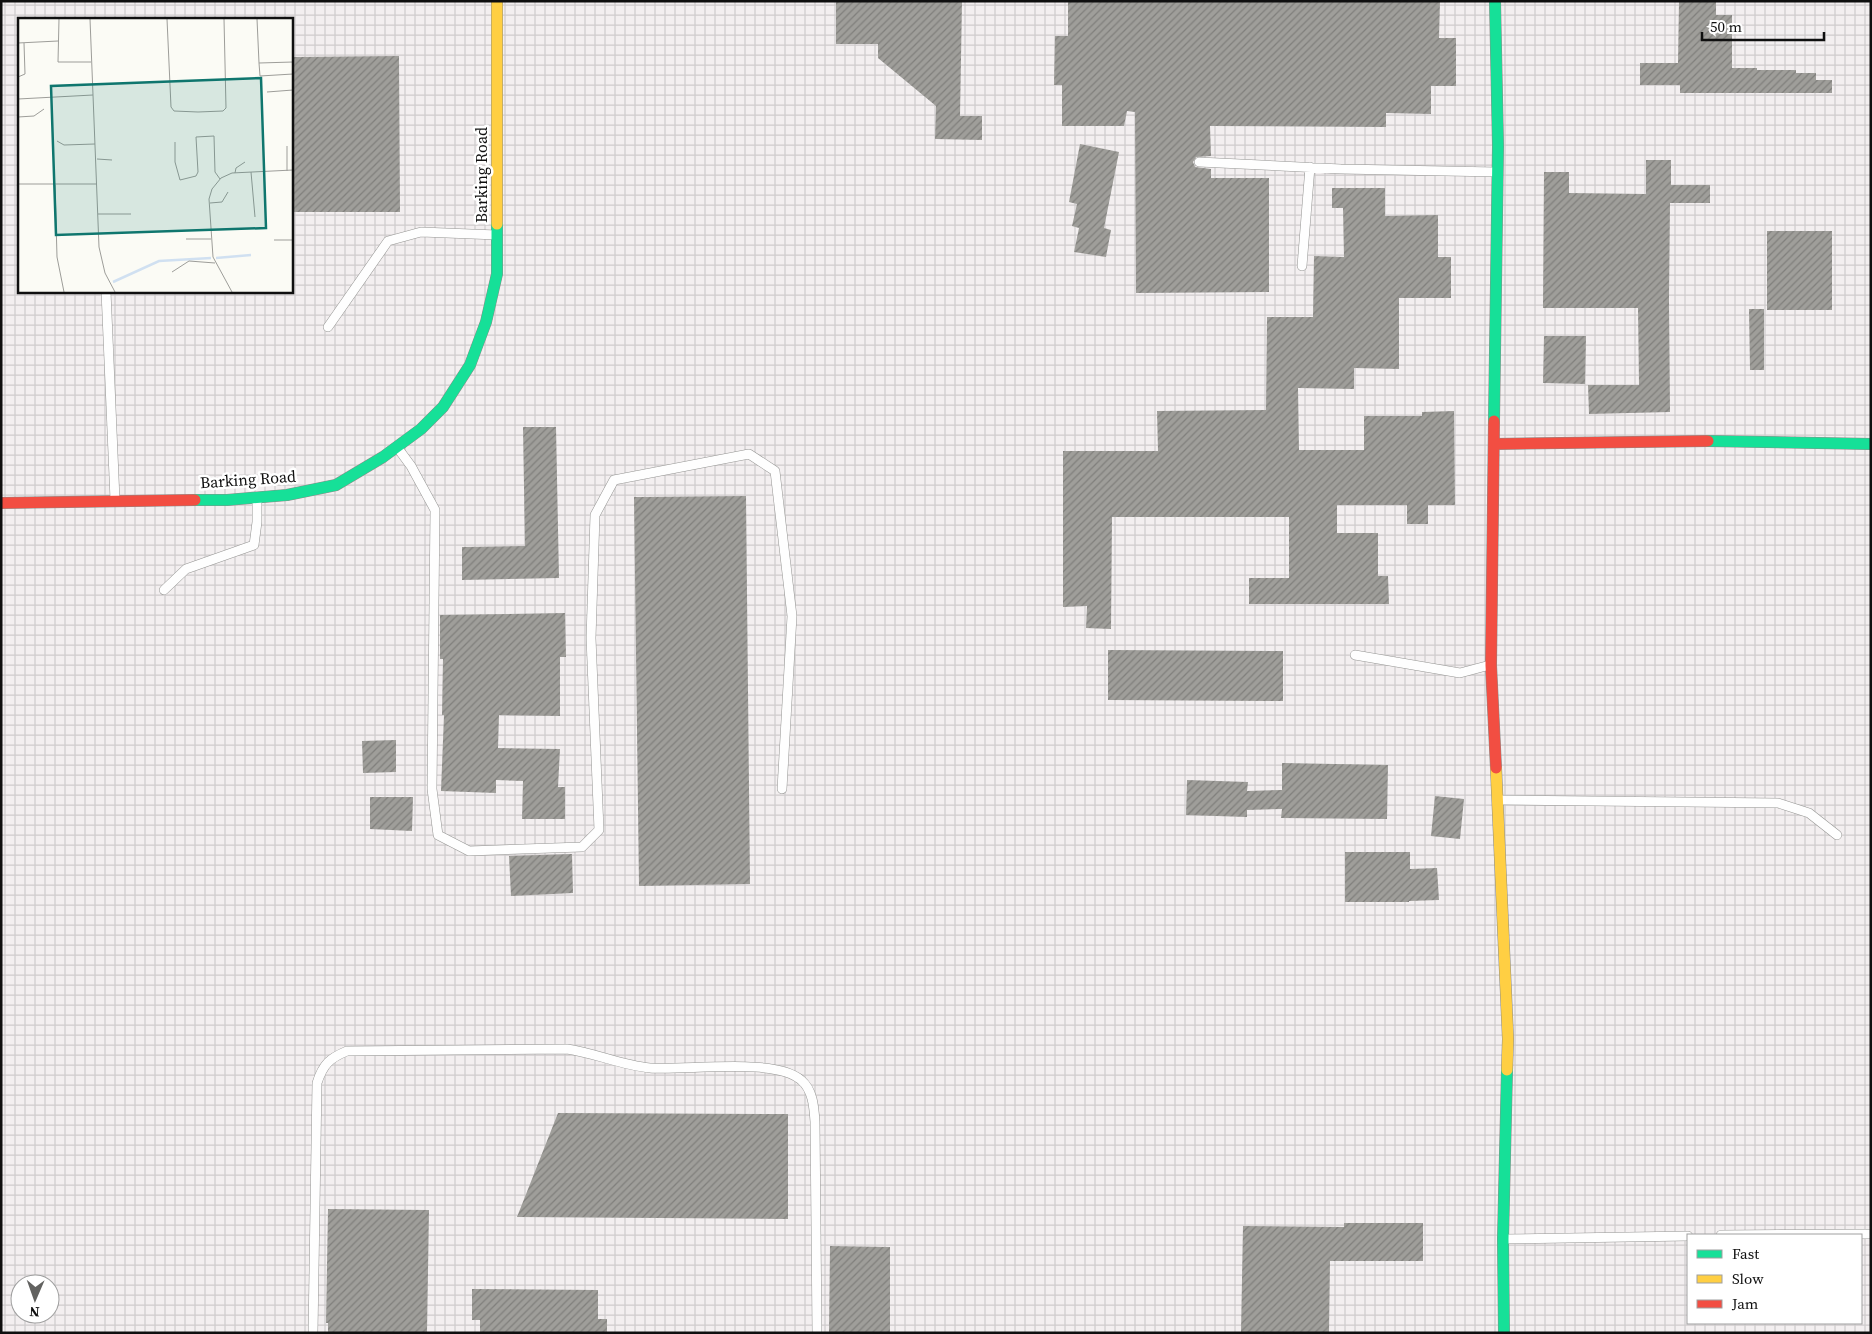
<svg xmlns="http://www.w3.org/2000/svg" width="1872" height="1334" viewBox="0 0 1872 1334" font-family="'Source Serif 4',serif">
<defs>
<pattern id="industrial-grid" width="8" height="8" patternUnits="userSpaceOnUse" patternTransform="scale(1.25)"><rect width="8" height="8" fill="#f3eff0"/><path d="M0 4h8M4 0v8" fill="none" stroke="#cfcccd"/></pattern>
<pattern id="building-hatch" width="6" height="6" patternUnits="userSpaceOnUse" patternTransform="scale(1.25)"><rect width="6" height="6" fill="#9f9e9a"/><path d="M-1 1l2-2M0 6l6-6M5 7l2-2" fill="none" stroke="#807f7c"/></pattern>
</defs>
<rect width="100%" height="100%" fill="#fbfbf5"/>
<path fill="url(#industrial-grid)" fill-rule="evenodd" d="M1,1H1871V1333H1ZM19,19H291V291H19ZM1688,1235H1861V1323H1688ZM20,1284H50V1314H20Z"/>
<path fill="url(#building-hatch)" d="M836,1H962L960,116H982V140L935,139L936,106L878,58V44H836Z
M1068,1H1440L1439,38H1456V86H1431V114L1386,113V127L1210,126L1211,156L1196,157L1193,162L1195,167L1211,169V178H1269V292L1136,293L1135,112L1127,111L1124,126H1062V85H1054L1055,36H1068Z
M1679,1H1716V15H1732V68H1757V70H1796V73H1816V80H1832V93H1680V85H1640V63H1678Z
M399,56L400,212H291V57Z
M1080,144L1119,152L1104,228L1111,230L1106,257L1074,252L1079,228L1072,226L1077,204L1069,202Z
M1646,160H1671V185H1710V203H1670L1669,300L1670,412L1589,414L1588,385H1639L1638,308H1543L1544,172H1569V193L1646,194Z
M1332,188H1385V216L1438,215V257H1451V298H1399V369L1354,368V389L1298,388L1299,450H1364V416H1422V412L1454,411L1455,505H1428V524H1407V505H1337V533H1378V576H1388L1389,604H1249V578H1289V517H1112L1111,629L1086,628L1087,606L1063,607V451H1158L1157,411L1266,410L1267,317H1313L1314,256L1344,257L1343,208H1332Z
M1767,231H1832V310H1767Z
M1749,309H1764V370H1750Z
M1544,336H1586L1585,384L1543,383Z
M523,427H556L559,578L462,580V547L525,546Z
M746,496L750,884L639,886L634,497Z
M565,613L566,657H560V716L499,715L498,748L560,749L558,787H565V819H522L523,781L496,780V793L441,791L444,715H442L443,659H440V615Z
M1108,650L1283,651V701L1108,700Z
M396,740V772L363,773L362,741Z
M1282,763L1388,765L1387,819L1281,818L1282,809L1247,810V817L1186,815L1187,780L1248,782L1247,791L1282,790Z
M1435,796L1464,799L1460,839L1431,836Z
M370,797H413L412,831L370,829Z
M1345,852H1410V869L1437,868L1439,900L1409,901V902H1345Z
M572,854L573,893L511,896L509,856Z
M558,1113L788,1114V1219L517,1217Z
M328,1209L429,1210L427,1333H328V1323H326Z
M1344,1223H1423V1261H1330L1329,1333H1241L1243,1226L1344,1227Z
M830,1246L890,1247V1333H829Z
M472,1289L598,1290V1319H607V1333H480V1320H472Z"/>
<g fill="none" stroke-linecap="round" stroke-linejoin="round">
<defs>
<path id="lane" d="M1199,162L1341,169L1497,172
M1302,266L1310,167
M106,291L115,500
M328,327L388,241L421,232L497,235
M397,447L411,466L435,510L432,789L438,835L469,851L582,847L599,830L591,638L595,515L614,480L749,454L775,471L792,616L782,789
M164,590L186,569L254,545L257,522V498
M1355,655L1460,673L1490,665
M1499,800L1778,803L1809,813L1837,835
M1721,1235L1871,1234
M1503,1239L1688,1236
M313,1333L317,1083C323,1064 330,1058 347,1051L567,1049C595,1053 621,1065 650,1068C685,1071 775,1057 801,1080C813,1090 814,1107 815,1122L817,1333"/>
<path id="fast" d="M1494,421L1498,146L1495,1
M1708,441L1871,444
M195,500H227L287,495L336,485L383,457L421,429L443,407L470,365L486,322L497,274V224
M1504,1333L1503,1239L1507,1070"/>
<path id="slow" d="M497,1V224
M1496,768L1508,1039L1507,1070"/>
<path id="jam" d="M1494,421L1491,665L1496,768
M1494,444L1708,441
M1,503L195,500"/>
</defs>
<use href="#lane" stroke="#959593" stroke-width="10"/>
<use href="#fast" stroke="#8c8c89" stroke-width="12"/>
<use href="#slow" stroke="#8c8c89" stroke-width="12"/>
<use href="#jam" stroke="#8c8c89" stroke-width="12"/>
<use href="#lane" stroke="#fefefe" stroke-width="9"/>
<use href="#fast" stroke="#16e098" stroke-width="11"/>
<use href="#slow" stroke="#ffcf43" stroke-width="11"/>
<use href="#jam" stroke="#f24e42" stroke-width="11"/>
</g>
<g text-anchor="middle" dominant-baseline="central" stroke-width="5" stroke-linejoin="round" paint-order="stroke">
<g font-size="16" fill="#0f0f0f" stroke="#fff">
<text transform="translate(481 175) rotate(-90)">Barking Road</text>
<text transform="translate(248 479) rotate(-4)">Barking Road</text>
</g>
</g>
<g transform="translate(18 18)">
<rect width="275" height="275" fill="#fbfbf5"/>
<path fill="none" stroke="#d0e0f1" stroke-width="2.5" d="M198,240L233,237M95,264L141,243L193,240"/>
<path fill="none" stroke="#9d9d99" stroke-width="1" d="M41,1L40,44H73M72,1L81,229L87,255L97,274M149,1L153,89L156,93L180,94L205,93L208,90L206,1M239,1L241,45M0,25L40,23M275,44L241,45L242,58L275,56M0,59L7,56L6,25M249,74L275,72M0,81L75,77M0,99L16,98L26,91M39,123L46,127L77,126M157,124V144L162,162L178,158L180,154L178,119L196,118L197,154L202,161M269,128V153M79,141L94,142M233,154L237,199M217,155L218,150L227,144M0,166H79M37,167L39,239L46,274M192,185L204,184L210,174M80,196H113M168,221H193M256,222H275M154,254L171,243L197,245M214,274L195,239L191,181L194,171L203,160L214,155L275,152"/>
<path fill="#0f766e" fill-opacity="0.15" stroke="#0f766e" stroke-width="2.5" d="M243,60L248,210L38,217L33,68Z"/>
<rect width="275" height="275" fill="none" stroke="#0f0f0f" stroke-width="2.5"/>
</g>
<rect width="1872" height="1334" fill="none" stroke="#0f0f0f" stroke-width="5"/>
<rect x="1687" y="1234" width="175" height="90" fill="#ffffff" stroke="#9f9f9f"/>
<rect x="1697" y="1250" width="25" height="8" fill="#16e098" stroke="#9f9f9f"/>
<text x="1732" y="1259" font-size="15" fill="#0f0f0f">Fast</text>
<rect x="1697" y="1275" width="25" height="8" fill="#ffcf43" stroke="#9f9f9f"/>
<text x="1732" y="1284" font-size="15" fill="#0f0f0f">Slow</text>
<rect x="1697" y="1300" width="25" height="8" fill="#f24e42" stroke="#9f9f9f"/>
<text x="1732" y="1309" font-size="15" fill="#0f0f0f">Jam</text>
<g transform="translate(35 1299) rotate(182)"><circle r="24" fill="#ffffff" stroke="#9f9f9f"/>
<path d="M0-4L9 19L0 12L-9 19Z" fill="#626260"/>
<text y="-8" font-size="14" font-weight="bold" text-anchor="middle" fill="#0f0f0f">N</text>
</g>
<path d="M1702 32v8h122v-8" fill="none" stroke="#0f0f0f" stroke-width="2.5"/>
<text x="1710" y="32" font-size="15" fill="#0f0f0f" stroke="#ffffff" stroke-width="4" paint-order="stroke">50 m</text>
</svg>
